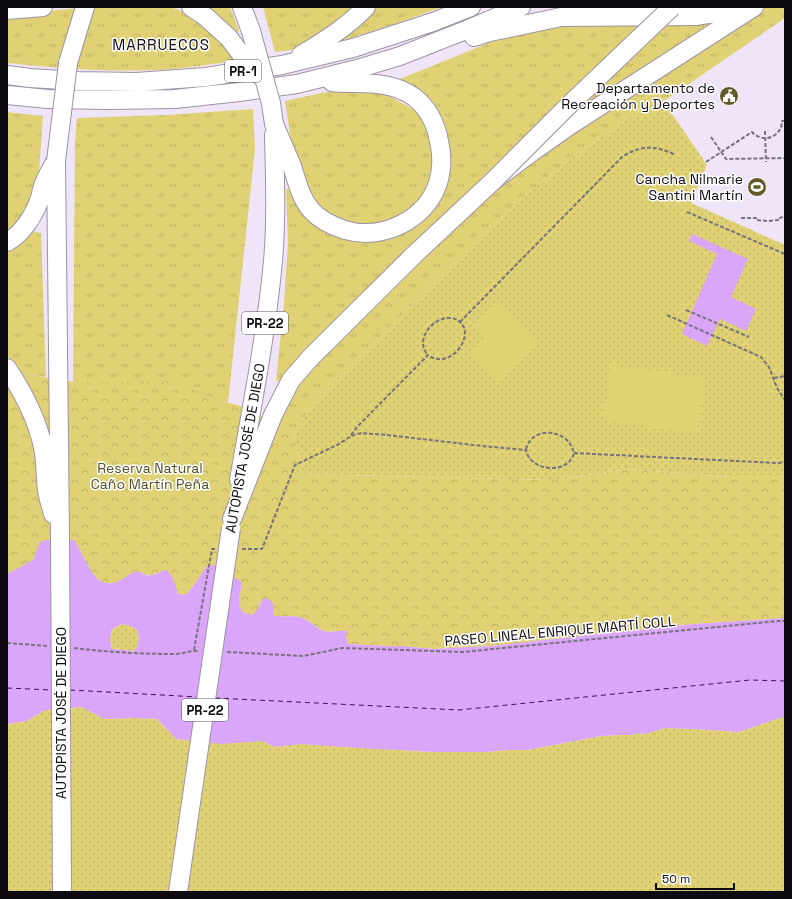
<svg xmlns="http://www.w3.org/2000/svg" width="792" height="899" viewBox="0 0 792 899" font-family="'Space Grotesk',sans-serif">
<defs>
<pattern id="grass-tufts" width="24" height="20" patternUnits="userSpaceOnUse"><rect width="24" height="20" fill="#e0d274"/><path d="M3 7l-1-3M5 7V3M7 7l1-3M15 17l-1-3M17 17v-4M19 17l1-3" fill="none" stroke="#bfb363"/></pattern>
<pattern id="forest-crowns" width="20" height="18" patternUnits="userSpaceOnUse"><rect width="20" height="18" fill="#e0d274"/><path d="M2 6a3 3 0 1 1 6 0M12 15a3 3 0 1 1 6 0" fill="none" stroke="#bfb363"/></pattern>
<pattern id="park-dots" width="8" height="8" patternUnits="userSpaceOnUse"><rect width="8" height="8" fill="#e0d274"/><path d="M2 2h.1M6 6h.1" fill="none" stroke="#bfb363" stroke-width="1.8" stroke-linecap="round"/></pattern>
</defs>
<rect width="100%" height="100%" fill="#f0e4f8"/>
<path fill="url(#grass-tufts)" d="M89,7H170C179,10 188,13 196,18C213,28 225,46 238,61C217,63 195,67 174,69C119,73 62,69 7,63V15Z
M200,7H230L239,31L234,34Z
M263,7H359L307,46L292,50L275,52Z
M373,7H442L395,24L338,42L337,39Z
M763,7H785V18L664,101L660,96L571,159L516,203L320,396L294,432L278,426L288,402L302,378L401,279L512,176L565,136Z
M729,14L580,109L664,24Z
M646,22L318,341L279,381H276L284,303L288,242L286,189L293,188L294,160L285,101L321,93L347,89L374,92L391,97L418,112L395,81L528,27Z
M253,109L255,149L228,403L218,400L73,382L75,141L77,118L166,115Z
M7,112L43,116L38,186L24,218L35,232L41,233L46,377L19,373L15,365L7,355Z"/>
<path fill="url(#forest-crowns)" d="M7,371L82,383L173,381L218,400L241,406L281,427L294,432L303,474L553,480L628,469L728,477H785V618L694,624L490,646L433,649L412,647L402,646H387L348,644L346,637V631C339,630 331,633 324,631C316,628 310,620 302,618C293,615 283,617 274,616L273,612L260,602L258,611L252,615C250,614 247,614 245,613C235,608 241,591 242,582L206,567L194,585L186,595L178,594L176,588L162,571L152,575L131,574C95,601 90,564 74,540L37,552L33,560L7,574Z"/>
<path fill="url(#park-dots)" d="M660,96L707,165L691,203L785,245V477H728L628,469L553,480L303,474L294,432L320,396L516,203L571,159Z
M121,624L131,626L138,631C139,638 140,645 134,651L112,649L110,641L111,630Z
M82,707L104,719L135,718L157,719L164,727L262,741L275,747L300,744L320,745L432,752H487L505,750H527L601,736L620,735H631L638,733L645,734L665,728L695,729L739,732L785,716V892H7V724L27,721L45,710Z"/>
<path fill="#e0d274" d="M499,301L538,341L498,381L470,352L484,339L472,326Z
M611,365L705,378L697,433L603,420Z"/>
<path fill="#d9a6f9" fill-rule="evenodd" d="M692,234L748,259L731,297L756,309L746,331L720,319L707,346L682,334L717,254L689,241Z
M46,540H74C80,549 91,575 99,580C103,583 109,584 114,583C121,581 125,577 130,574C133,572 137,572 140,571C140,571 144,575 145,575C152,577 160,571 167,570L173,578L178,594L186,595L194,585L206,567L213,565L242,582C241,591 235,608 245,613C247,614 250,614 252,615C260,609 258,605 264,598L270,600L274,605L273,612L274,616C283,617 293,615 302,618C310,621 316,628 324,631C331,633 339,630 347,631L346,637L348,644L387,646H402L412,647L433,649L490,646L694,624L785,618V716L739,732L695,729L665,728L645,734L638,733L631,735H620L601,736L527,750H505L487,752H432L402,750L373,749L300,744L275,747L262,741L221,744L176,739L157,719L135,718L104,719L82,707L45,710L27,721L7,724V574L33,560L40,542ZM121,624L131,626L138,631C139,638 140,645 134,651L112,649L110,641L111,630Z"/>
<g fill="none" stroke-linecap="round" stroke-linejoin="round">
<path stroke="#400e57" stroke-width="1" stroke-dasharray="5 4" stroke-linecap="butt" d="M7,688L52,690
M70,690L198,697
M215,698L459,710L750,680L785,681"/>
<defs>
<path id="highway" d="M191,7L206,17L229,38
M242,7L251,31
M7,10L43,7
M474,37L490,32L561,17L695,16L715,13L733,7
M301,55C324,41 347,27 366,7
M68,63L85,7
M7,75L30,78L78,81L136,82L206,77L282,65L353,48L433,22L471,7
M7,95L48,99L110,100L175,99L239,92L297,84L357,69L400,56L466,30L521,7
M274,124C280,138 286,152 292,166C297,181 300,197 311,210C320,220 332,226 345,230C382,241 426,220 438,183C442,170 442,154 439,141C436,124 428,108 414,97C397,85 377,83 356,83C348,83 340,83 332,82
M56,161L60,537
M7,242C22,234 33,217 39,201C41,195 42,187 45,181C48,174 52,168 55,162
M7,368C23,392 37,419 43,447C46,461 45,475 47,490C48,498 51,506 53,514
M239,480C251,411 265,341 272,271C277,226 275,180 274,135
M232,519L273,415L291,380L311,357L415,254L493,181L532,152L572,124L754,7"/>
</defs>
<use href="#highway" stroke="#9e93a6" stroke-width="20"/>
<path stroke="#78717e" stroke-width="2" stroke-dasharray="4 2" stroke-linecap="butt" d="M765,131L766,162
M711,137L726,159L785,158
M706,162L752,132C763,144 782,137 782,121H785
M699,184L729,183
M687,212L785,254
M741,218H756V220L768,221L778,220V218L785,217
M686,310L749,337
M667,315L761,357L769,367L777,388L785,400
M460,322L622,157C640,145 657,145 675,155
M774,378L785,376
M351,435L357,427L428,355C450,371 476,336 460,322C442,307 411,337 428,355
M574,453L777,463L785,462
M242,549H262L295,465L339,444L351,436L361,433L387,435L482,446L526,450C530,472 569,475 574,453C568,427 530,426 526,450
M7,643L48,646
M74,648C107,652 141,654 174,654C183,654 190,650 199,651
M194,650L212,549H215
M227,652L304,656L342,648L463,652L778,621H785"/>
<use href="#highway" stroke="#fff" stroke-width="18"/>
<defs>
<path id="highway-bridge" d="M251,31L271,103L274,124
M229,38L249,65L264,79
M56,161L68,63
M493,181L567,107L672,7
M60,537L62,892
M178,892L231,528"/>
</defs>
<use href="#highway-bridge" stroke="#9e93a6" stroke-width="20" stroke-linecap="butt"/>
<use href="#highway-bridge" stroke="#fff" stroke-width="18"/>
</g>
<defs>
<symbol id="civic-disc" viewBox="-11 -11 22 22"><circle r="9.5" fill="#625a27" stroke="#fff"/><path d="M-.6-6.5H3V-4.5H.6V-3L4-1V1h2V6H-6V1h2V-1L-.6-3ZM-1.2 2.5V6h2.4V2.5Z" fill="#fff"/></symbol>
<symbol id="stadium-disc" viewBox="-11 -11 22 22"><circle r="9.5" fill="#625a27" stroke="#fff"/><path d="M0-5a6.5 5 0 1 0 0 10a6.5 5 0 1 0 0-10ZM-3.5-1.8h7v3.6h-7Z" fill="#fff"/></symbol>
</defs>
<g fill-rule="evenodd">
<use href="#civic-disc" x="718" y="85" width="22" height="22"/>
<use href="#stadium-disc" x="746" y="176" width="22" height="22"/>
</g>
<g text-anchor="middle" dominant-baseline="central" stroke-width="3" stroke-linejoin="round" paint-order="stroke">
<g fill="#fff" stroke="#565458" stroke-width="1">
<rect x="225" y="60" width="36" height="22" rx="3"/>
<rect x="242" y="312" width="46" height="22" rx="3"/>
<rect x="182" y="699" width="46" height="22" rx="3"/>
</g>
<g font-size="13" font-weight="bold" fill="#0e0a11">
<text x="243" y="71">PR-1</text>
<text x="265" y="323">PR-22</text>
<text x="205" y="710">PR-22</text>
</g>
<g font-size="14" fill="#0e0a11" stroke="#fff" text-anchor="end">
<text x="715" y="88">Departamento de<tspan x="715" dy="16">Recreación y Deportes</tspan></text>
<text x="743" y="179">Cancha Nilmarie<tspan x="743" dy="16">Santini Martín</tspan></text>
</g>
<g font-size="14" fill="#0e0a11" stroke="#fff">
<text transform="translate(245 448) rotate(-80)">AUTOPISTA JOSÉ DE DIEGO</text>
<text transform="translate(560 631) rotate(-5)">PASEO LINEAL ENRIQUE MARTÍ COLL</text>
<text transform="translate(61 713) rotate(-90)">AUTOPISTA JOSÉ DE DIEGO</text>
</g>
<g font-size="14" fill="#565025" stroke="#fff">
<text x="150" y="468">Reserva Natural<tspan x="150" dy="16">Caño Martín Peña</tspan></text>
</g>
<g font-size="15" letter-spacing="1" fill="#0e0a11" stroke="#fff">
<text x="161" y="44">MARRUECOS</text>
</g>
</g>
<rect width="792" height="899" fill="none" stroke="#0e0a11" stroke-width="16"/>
<path d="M656 883v6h78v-6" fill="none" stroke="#0e0a11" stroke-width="2"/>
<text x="662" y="883" font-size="12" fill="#0e0a11" stroke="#ffffff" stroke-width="3" paint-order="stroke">50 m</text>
</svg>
